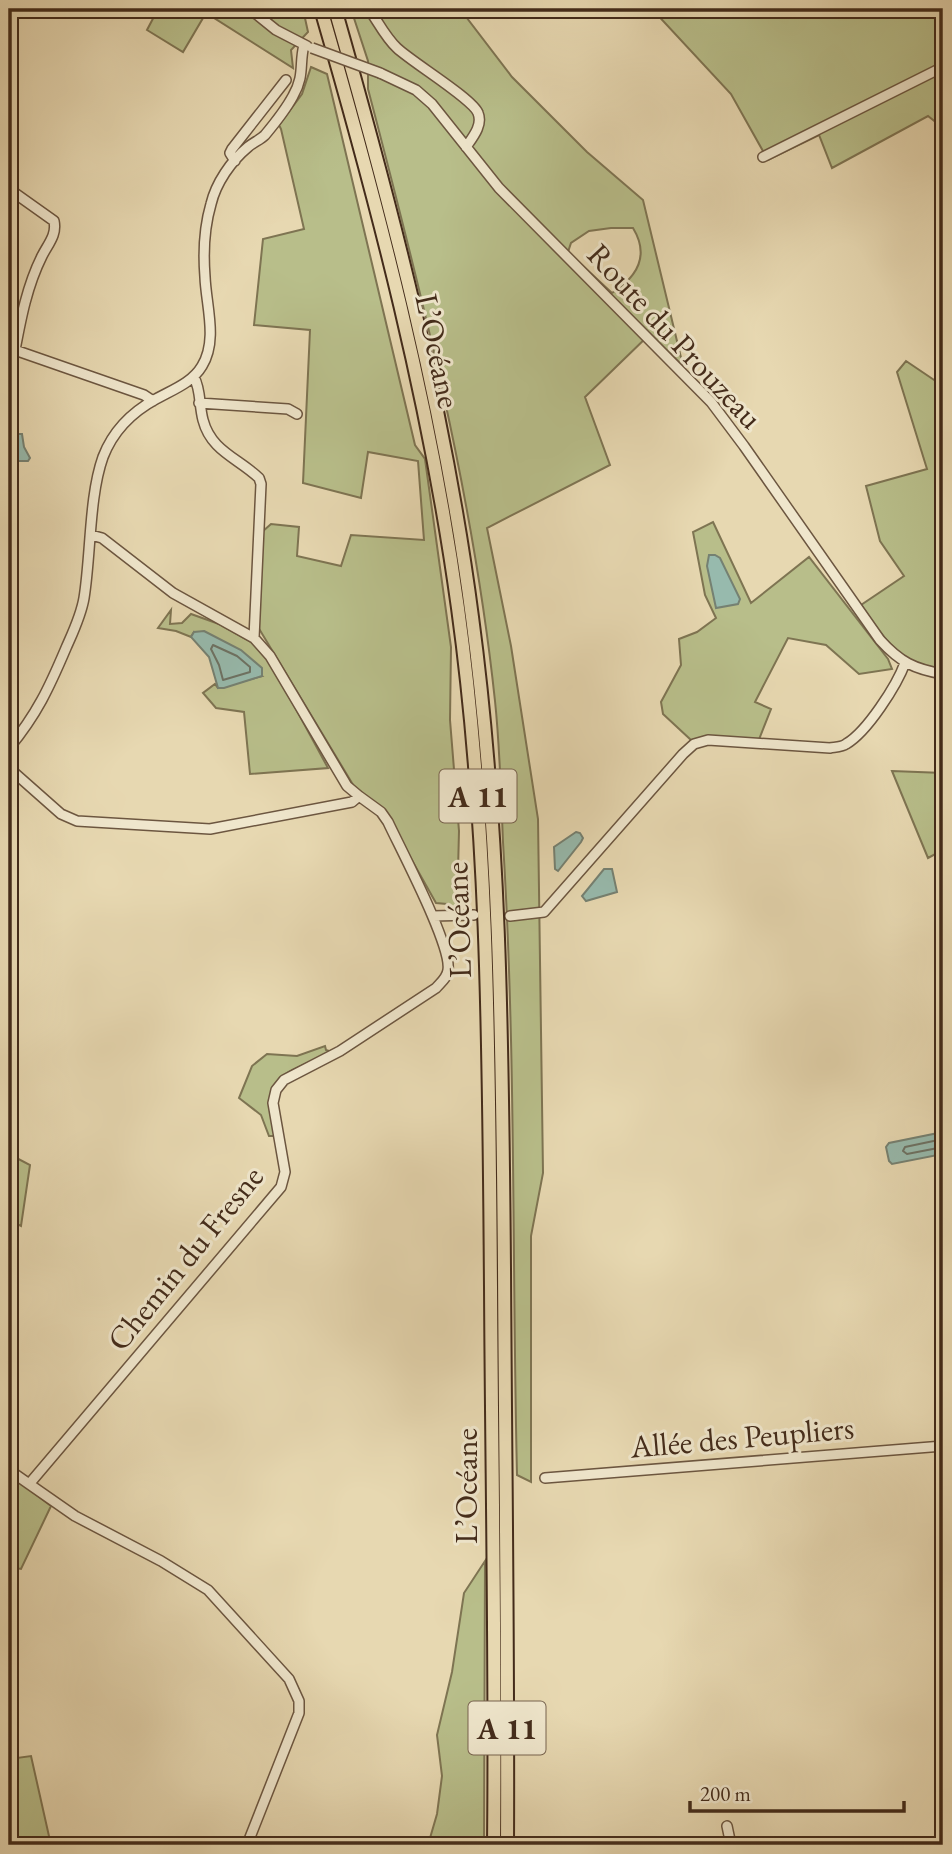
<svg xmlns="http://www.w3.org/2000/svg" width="952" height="1854" viewBox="0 0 952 1854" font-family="'EB Garamond',serif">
<rect width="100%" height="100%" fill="#e7d8b1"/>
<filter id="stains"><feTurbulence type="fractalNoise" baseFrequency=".00286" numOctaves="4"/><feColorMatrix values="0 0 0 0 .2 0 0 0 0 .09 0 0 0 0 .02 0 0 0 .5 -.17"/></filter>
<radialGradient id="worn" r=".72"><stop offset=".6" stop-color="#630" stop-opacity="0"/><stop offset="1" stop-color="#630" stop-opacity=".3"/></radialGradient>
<path fill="#b8be8a" stroke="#7e7452" stroke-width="2" fill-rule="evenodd" d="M158,9H303L308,32L291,50L293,68L206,13L183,52L147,30Z
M351,9H460L512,77L587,152L643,200L683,366L650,334L585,397L610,465L487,528L511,646L538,819L543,1173L531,1236V1482L517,1475C512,1264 516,1053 503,842C501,795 500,748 495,701C473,493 421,291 368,89V61ZM611,228H633C650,256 637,277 612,293L568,252L571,243L589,231Z
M652,9H943V128L928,116L832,168L819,135L768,160L731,94Z
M311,67L327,74L415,445L425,459L451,647L450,720L459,831L457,911L447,904L436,903L383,809L355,788L258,627L262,532L271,524L299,527L297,556L341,566L351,535L424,540L418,461L368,452L361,498L303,483L310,330L254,325L263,239L304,229L281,129L279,125L302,94Z
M906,361L943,386V670C898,664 885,639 861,605L904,576L880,541L866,486L927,469L897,372Z
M713,522L751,603L809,557L888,659L892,669L859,674L826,645L788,638L755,702L771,709L756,747L691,740L663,714L661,702L681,665L679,639L697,632L716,618L705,595L693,532Z
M171,610L170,624L182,623L191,614L219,624L256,645L271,663L328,768L250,774L244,712L216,708L203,693L215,684L218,688L262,676L194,632L191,637L176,631L158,628Z
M892,771L943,773V850L928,858Z
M325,1046L326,1050L332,1052C281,1076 261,1073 275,1136H269L261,1115L239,1098L252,1066L267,1054L297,1056Z
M9,1154L30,1165L21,1226L9,1220Z
M9,1474L51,1506L21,1569L9,1567Z
M485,1561L484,1845H428L437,1814L442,1776L437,1735L452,1672L464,1593Z
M31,1756L51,1845H9V1759Z"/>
<path fill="#97baad" stroke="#758172" stroke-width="2" d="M15,434H22L24,447L30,458L28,461H16L9,456V436Z
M709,555H715L720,558L740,599L738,604L716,608L707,566Z
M204,631L241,650L262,668V676L224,688H218L209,657L191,637L194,632Z
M576,832L580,833L583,838L581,842L558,871L555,869L554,847Z
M604,869H612L617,892L586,901L582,896Z
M943,1132V1154L892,1164L889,1161L886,1147L889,1143Z"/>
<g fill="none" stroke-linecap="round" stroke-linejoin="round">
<path stroke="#6d7264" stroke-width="2" d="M213,645L237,656L250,667V672L223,680L219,665L211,649Z
M943,1139L905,1147L903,1151L907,1154L943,1147"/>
<defs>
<path id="minor" d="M250,9L276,30L307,46
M369,9C378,22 386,38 397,48C413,63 473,99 478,113C483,125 473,137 466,147
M380,73L416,90L432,104L499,188L711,402L744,446L880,640C900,662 914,669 943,674
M763,157L943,67
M235,161L230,153L232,149L286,80
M9,189L54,221C57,235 48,244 42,256C27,286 21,318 15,350
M9,348L144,395L153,401
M194,377C201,390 199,405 203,420C211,451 238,458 259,478L261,484L254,638
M199,403L288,409L297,414
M91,535L102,538L173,593L254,638L270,656L347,786L359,796
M9,748C37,714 49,688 66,648C73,632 81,616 84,598C91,555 89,496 103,457C113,431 132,412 156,399C172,390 192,383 202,366C218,340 206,305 205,277C203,252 204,228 211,204C216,183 231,161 248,147C254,142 260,140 265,135C275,123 286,109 293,96C305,75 299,64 304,45
M9,768L61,814L77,821L210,829L352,802L359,796L381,812L388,822C400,848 452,946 448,970C447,978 441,982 436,988L340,1051L284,1080L276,1090L273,1103L285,1172L281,1187L30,1483
M433,916L474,915
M510,916L544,912L683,754L694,744L708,740L830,748C836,747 842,747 846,744C867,732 897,685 905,663
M9,1470L75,1516L161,1561L208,1590L289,1679L299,1701V1713L247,1845
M545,1478L943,1446
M727,1826L731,1845"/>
<path id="highway" d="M321,9C378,206 430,404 458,608C489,833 489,1059 491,1286C492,1473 496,1659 494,1845
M335,9C392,209 445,410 472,617C501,833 502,1050 504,1268C505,1460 508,1653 507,1845"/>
</defs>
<use href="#minor" stroke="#6c5640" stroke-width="12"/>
<use href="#highway" stroke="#432b1a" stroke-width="16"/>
<use href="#minor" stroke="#efe6cc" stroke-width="9"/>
<use href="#highway" stroke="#e7d8b1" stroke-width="12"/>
<defs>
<path id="minor-bridge" d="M312,48L380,73"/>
</defs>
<use href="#minor-bridge" stroke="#6c5640" stroke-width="12" stroke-linecap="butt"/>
<use href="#minor-bridge" stroke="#efe6cc" stroke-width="9"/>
</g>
<g text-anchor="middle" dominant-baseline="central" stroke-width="6" stroke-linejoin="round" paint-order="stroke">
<g fill="#efe6cc" stroke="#77634f" stroke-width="2">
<rect x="439.5" y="769.5" width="77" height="53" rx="5"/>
<rect x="468.5" y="1701.5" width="77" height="53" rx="5"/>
</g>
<g font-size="30" font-weight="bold" fill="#432b1a">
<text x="478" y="796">A 11</text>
<text x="507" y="1728">A 11</text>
</g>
<g font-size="32" fill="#432b1a" stroke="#efe6cc">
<text transform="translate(675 336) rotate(47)">Route du Prouzeau</text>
<text transform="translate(438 351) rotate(78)">L’Océane</text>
<text transform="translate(458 920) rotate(-92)">L’Océane</text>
<text transform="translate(185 1258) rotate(-51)">Chemin du Fresne</text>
<text transform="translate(742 1437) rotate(-5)">Allée des Peupliers</text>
<text transform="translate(466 1486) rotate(-90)">L’Océane</text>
</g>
</g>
<rect width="952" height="1854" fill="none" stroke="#e7d8b1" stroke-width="35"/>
<rect x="10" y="10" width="931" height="1833" fill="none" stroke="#432b1a" stroke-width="3.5"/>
<rect x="18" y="18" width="917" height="1819" fill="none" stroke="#432b1a" stroke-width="2"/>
<path d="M690 1801v10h214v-10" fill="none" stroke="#432b1a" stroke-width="3.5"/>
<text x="700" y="1801" font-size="21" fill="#432b1a" stroke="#efe6cc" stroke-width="5" paint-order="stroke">200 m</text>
<rect width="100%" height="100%" filter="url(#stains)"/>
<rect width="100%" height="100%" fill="url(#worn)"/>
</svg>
